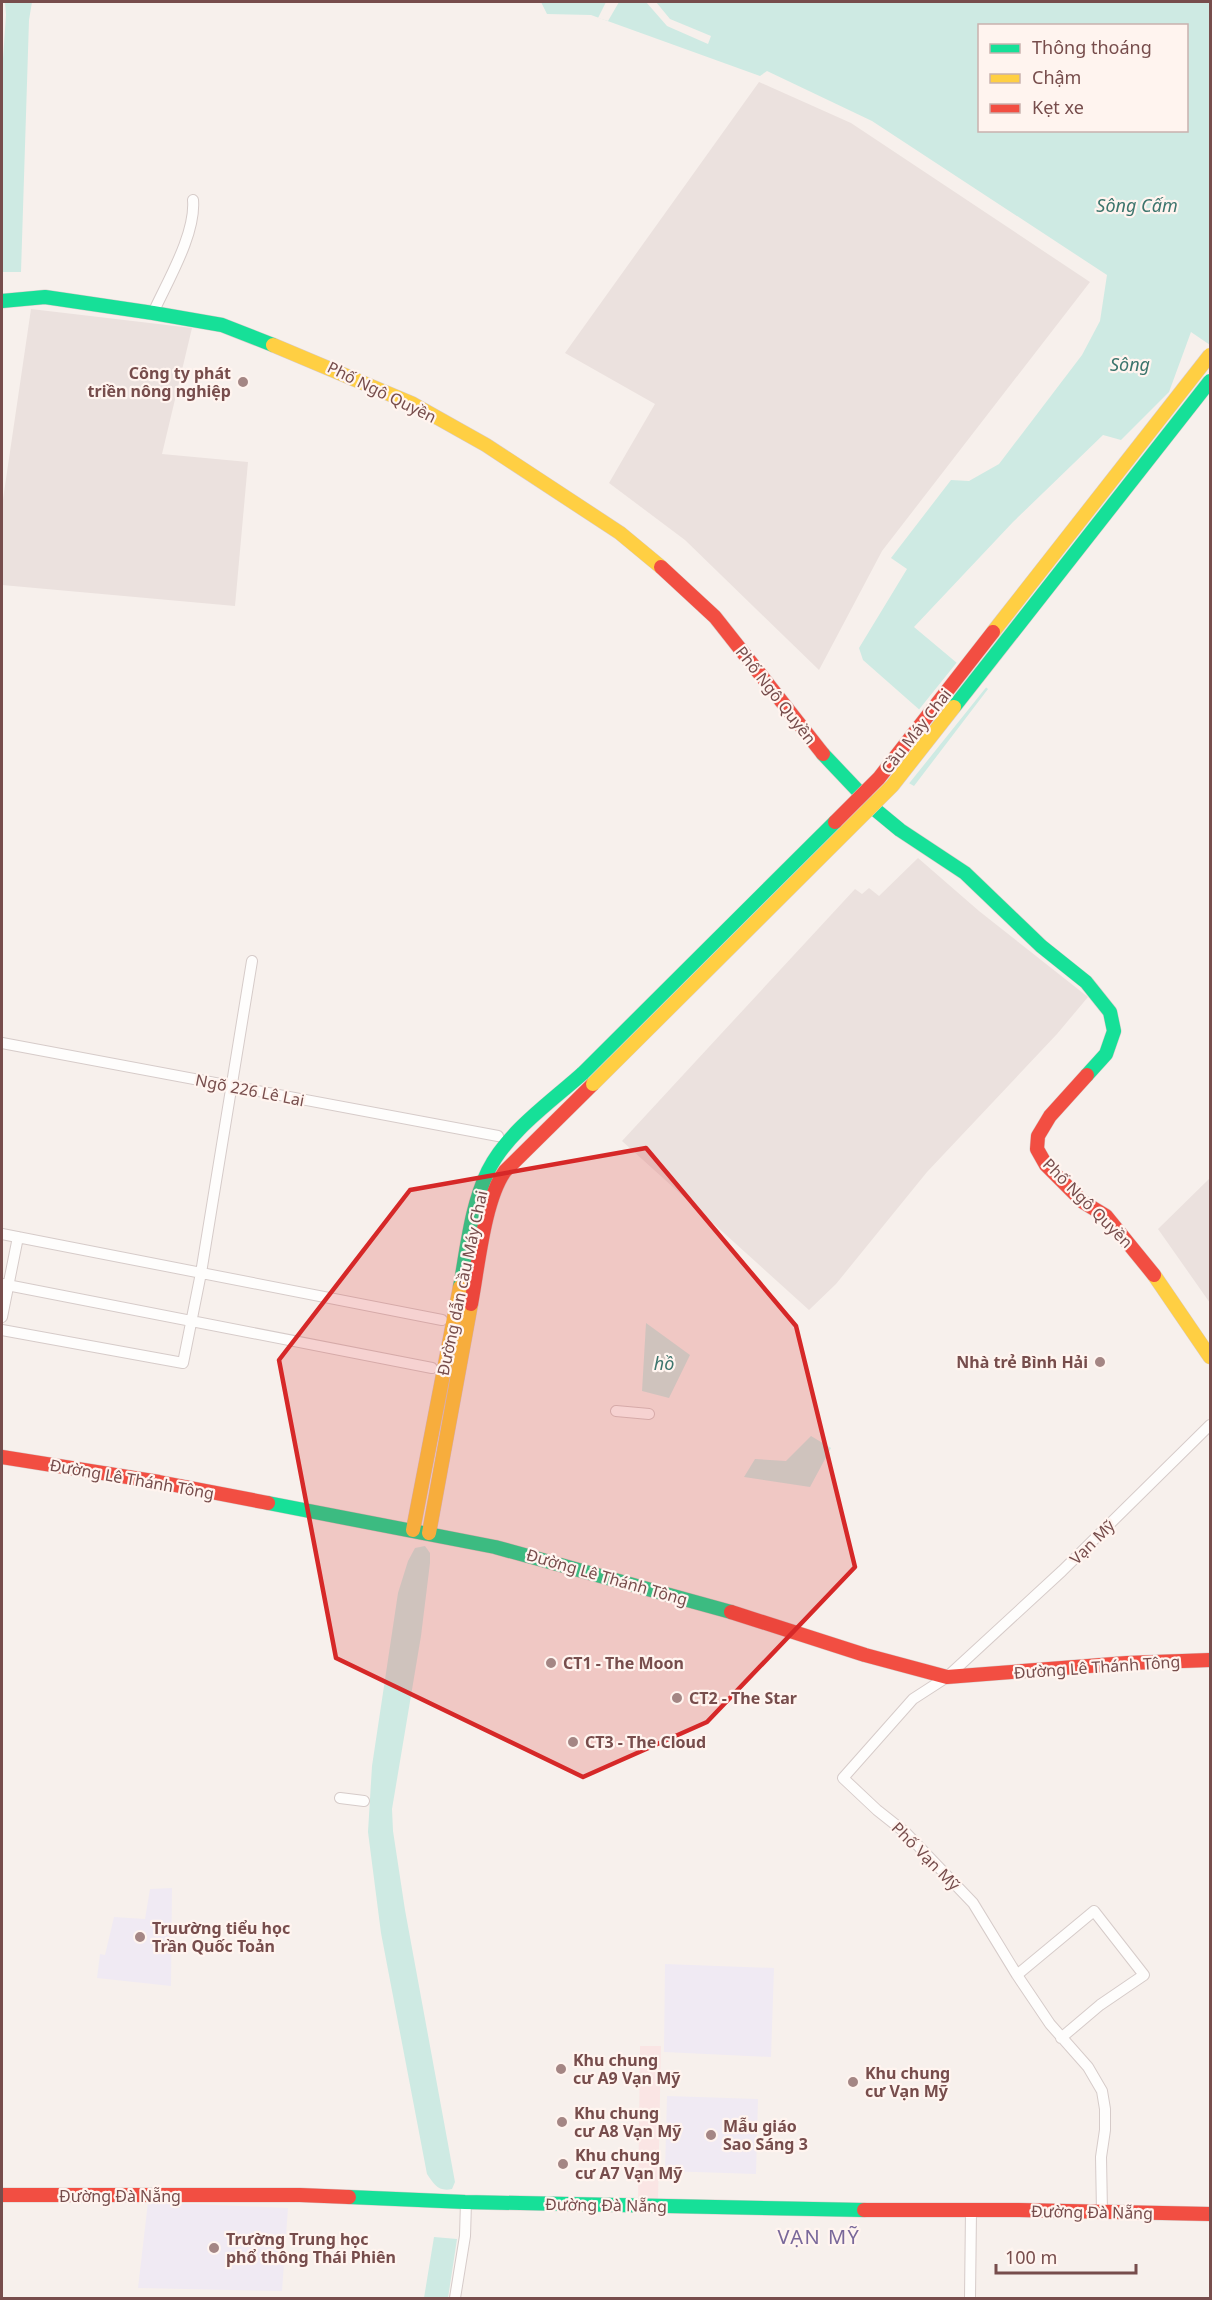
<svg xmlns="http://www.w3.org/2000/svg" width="1212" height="2300" viewBox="0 0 1212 2300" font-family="'Noto Sans',sans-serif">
<rect width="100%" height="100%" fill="#f7f0ec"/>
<path fill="#fae5e4" d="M640,2046H661L658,2201H638Z"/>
<path fill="#ebe1de" d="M759,82L851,123L1090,282L882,551L819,670L685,540L609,483L655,404L565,353Z
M31,309L192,328L162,454L248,462L235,606L2,585V506Z
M918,858L979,911L1088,997L1057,1034L927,1172L836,1284L809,1310L622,1141L855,889L862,894L869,888L879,896Z
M1210,1178V1303L1158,1229Z"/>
<path fill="#f0eaf3" d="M172,1888L171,1986L97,1978L100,1954L105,1955L114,1917L145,1919L150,1889Z
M665,1964L774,1968L771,2057L664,2052Z
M667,2096L758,2099L756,2174L665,2171Z
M148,2202L288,2208L282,2291L138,2288Z"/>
<path fill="#ceeae3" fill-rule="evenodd" d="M5,2H32L29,20L21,272H2V73L6,15Z
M541,2H1210V345L1191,332L1169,392L1121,440L1103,435L1013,522L914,627L988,689L914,786L891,773L922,712L863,660L859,648L907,569L891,558L951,480L969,481L999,464L1082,355L1100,321L1107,275L872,121L767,71L760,76L591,15L547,14ZM980,26H1186V130H980Z
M646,1323L690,1355L669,1398L642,1391Z
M811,1436L831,1448L810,1487L744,1477L755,1459L786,1461Z
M425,1546L430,1553V1563L421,1636L392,1809L393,1831L405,1910L455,2182L452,2189C438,2192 434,2184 427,2174L381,1933L368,1832L372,1766L398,1593L408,1561L415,1548Z
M434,2237L457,2239L448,2298H424Z"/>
<path fill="#f7f0ec" d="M606,2H619L608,21L598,18Z
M646,2H656L670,19L711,36L708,44L667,26Z
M958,661L988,685L907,786L889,775L920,727L917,712Z"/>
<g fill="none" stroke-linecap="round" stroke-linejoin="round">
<defs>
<path id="street" d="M153,313C167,282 196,234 193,200
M2,1043L498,1136
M2,1234L442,1320
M2,1284L432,1368
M2,1317L18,1237
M2,1330L183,1363L201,1273L252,961
M616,1411L649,1414
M340,1798L364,1801
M1017,1975L1094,1911L1144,1975L1100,2005L1061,2038
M1102,2212L1101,2157L1105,2130V2109L1102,2091L1088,2067L1050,2024L1017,1975L973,1903L906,1833L877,1810L843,1778L913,1699L947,1677L1062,1571L1210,1425
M455,2298L465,2236L466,2202
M970,2298L971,2211"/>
<path id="fast" d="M2,301L45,297L153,313L222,325L273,345
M823,754L877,811L900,830L965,873L1041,946L1086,982L1110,1012L1114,1031L1106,1054L1087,1075
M460,1287C467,1249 471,1206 488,1171C508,1131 551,1102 583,1073
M268,1503L495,1547L731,1612
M349,2197L465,2202L864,2210"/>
<path id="slow" d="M273,345L413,404L486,445L620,533L661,567
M1154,1275L1210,1357
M413,1530L460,1287
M429,1533L471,1304"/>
<path id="jam" d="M661,567L715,617L823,754
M1087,1075L1050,1116L1038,1136L1037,1149L1046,1165L1083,1202L1106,1216L1154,1275
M471,1304C478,1268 484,1200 505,1171L593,1084
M2,1457L159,1482L268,1503
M731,1612L865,1655L947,1677L1127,1663L1210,1660
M2,2195H300L349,2197
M864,2210H1019L1210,2214"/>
</defs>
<use href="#street" stroke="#d6cbc9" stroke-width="12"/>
<use href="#fast" stroke="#d8ccca" stroke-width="15"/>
<use href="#slow" stroke="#d8ccca" stroke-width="15"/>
<use href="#jam" stroke="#d8ccca" stroke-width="15"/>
<use href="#street" stroke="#fefdfc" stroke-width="10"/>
<use href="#fast" stroke="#16e098" stroke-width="14"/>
<use href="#slow" stroke="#ffcf43" stroke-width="14"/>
<use href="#jam" stroke="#f24e42" stroke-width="14"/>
<defs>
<path id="fast-bridge" d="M954,707L1210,381
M583,1073L835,822"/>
<path id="slow-bridge" d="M993,632L1210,355
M593,1084L892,786L954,707"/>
<path id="jam-bridge" d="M835,822L879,778L993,632"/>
</defs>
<use href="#fast-bridge" stroke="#d8ccca" stroke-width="15" stroke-linecap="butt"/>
<use href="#slow-bridge" stroke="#d8ccca" stroke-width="15" stroke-linecap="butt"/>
<use href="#jam-bridge" stroke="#d8ccca" stroke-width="15" stroke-linecap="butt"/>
<use href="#fast-bridge" stroke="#16e098" stroke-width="14"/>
<use href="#slow-bridge" stroke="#ffcf43" stroke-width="14"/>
<use href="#jam-bridge" stroke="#f24e42" stroke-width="14"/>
</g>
<path fill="#d62828" fill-opacity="0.2" stroke="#d62828" stroke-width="4.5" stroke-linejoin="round" d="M646,1148L796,1326L855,1567L707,1722L583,1777L336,1658L279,1360L410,1190Z"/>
<g fill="#a48684" stroke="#fff4ef" stroke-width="2">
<circle cx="243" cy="382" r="6"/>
<circle cx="1100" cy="1362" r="6"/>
<circle cx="551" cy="1663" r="6"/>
<circle cx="677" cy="1698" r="6"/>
<circle cx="573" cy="1742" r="6"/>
<circle cx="140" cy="1937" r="6"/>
<circle cx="561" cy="2069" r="6"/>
<circle cx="853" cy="2082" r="6"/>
<circle cx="562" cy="2122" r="6"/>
<circle cx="711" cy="2135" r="6"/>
<circle cx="563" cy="2164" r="6"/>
<circle cx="214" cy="2248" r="6"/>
</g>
<g text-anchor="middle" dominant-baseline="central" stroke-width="4.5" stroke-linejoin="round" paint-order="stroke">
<g font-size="16" font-weight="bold" fill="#774d4c" stroke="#fff4ef" text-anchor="start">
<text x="231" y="373" text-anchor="end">Công ty phát<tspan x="231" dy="18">triền nông nghiệp</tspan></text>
<text x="1088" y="1362" text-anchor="end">Nhà trẻ Bình Hải</text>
<text x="563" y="1663">CT1 - The Moon</text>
<text x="689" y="1698">CT2 - The Star</text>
<text x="585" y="1742">CT3 - The Cloud</text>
<text x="152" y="1928">Truường tiểu học<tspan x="152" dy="18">Trần Quốc Toản</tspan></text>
<text x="573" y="2060">Khu chung<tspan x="573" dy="18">cư A9 Vạn Mỹ</tspan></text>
<text x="865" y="2073">Khu chung<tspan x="865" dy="18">cư Vạn Mỹ</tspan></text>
<text x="574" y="2113">Khu chung<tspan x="574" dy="18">cư A8 Vạn Mỹ</tspan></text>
<text x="723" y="2126">Mẫu giáo<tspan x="723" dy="18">Sao Sáng 3</tspan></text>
<text x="575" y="2155">Khu chung<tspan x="575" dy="18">cư A7 Vạn Mỹ</tspan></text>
<text x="226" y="2239">Trường Trung học<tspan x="226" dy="18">phổ thông Thái Phiên</tspan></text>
</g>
<g font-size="16" fill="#774d4c" stroke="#fff4ef">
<text transform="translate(382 392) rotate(26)">Phố Ngô Quyền</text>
<text transform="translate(776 695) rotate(52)">Phố Ngô Quyền</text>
<text transform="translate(916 731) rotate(-52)">Cầu Máy Chai</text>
<text transform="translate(250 1090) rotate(11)">Ngõ 226 Lê Lai</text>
<text transform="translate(1088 1203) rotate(45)">Phố Ngô Quyền</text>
<text transform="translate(462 1283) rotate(-78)">Đường dẫn cầu Máy Chai</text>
<text transform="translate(132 1479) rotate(10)">Đường Lê Thánh Tông</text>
<text transform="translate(1092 1542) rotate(-45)">Vạn Mỹ</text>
<text transform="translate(607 1577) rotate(16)">Đường Lê Thánh Tông</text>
<text transform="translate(1097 1667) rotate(-4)">Đường Lê Thánh Tông</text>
<text transform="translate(926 1856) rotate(45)">Phố Vạn Mỹ</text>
<text x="120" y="2196">Đường Đà Nẵng</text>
<text transform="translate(606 2205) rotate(1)">Đường Đà Nẵng</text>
<text transform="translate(1092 2212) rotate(1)">Đường Đà Nẵng</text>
</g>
<g font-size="18" font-style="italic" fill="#3c756d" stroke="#fff4ef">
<text x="1137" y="205">Sông Cấm</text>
<text x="1130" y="364">Sông</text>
<text x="664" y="1363">hồ</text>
</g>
<g font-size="20" letter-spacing="1.5" fill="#79689a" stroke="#fff4ef">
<text x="819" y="2236">VẠN MỸ</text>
</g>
</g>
<rect width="1212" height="2300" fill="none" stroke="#774d4c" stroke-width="6"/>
<rect x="978" y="24" width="210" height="108" fill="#fff4ef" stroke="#c9b1ae" stroke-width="1.5"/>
<rect x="990" y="44" width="30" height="9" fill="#16e098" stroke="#c9b1ae" stroke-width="1.5"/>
<text x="1032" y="54" font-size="18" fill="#774d4c">Thông thoáng</text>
<rect x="990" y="74" width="30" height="9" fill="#ffcf43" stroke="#c9b1ae" stroke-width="1.5"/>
<text x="1032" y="84" font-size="18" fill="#774d4c">Chậm</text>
<rect x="990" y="104" width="30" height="9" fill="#f24e42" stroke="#c9b1ae" stroke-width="1.5"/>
<text x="1032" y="114" font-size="18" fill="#774d4c">Kẹt xe</text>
<path d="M996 2264v9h140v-9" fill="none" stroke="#774d4c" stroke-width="3"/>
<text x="1005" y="2264" font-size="18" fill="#774d4c" stroke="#fff4ef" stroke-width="4.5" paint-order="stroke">100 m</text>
</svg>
